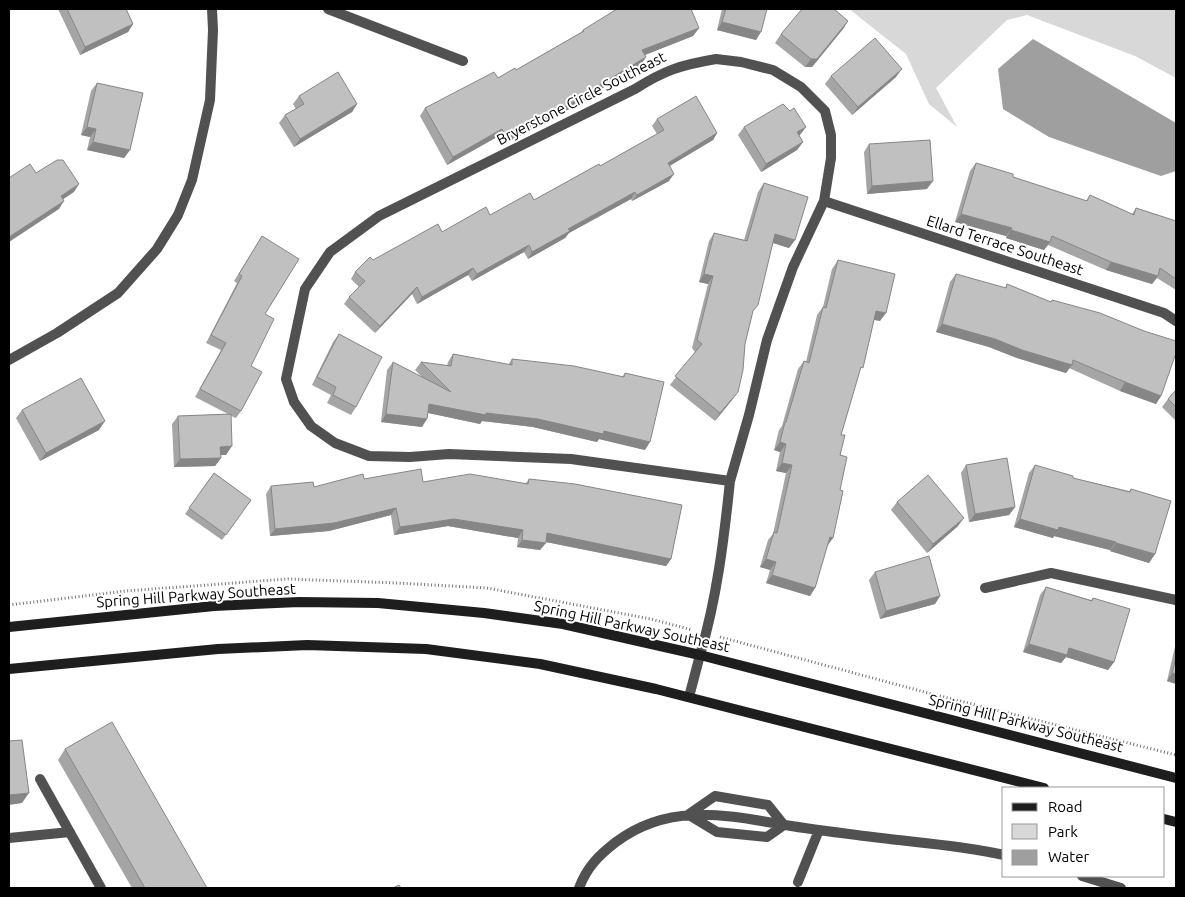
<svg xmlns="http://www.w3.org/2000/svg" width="1185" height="897" viewBox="0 0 1185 897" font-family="Ubuntu,sans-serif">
<rect width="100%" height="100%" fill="#fff"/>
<path fill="#d8d8d8" d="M849,9H1176V78L1135,56L1027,15L1007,20L936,88L957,127L929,104L906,54Z"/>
<path fill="#9f9f9f" d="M1033,39L1176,123V171L1161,176L1049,137L1003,109L998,69Z"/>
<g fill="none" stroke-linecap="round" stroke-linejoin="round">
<path stroke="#737373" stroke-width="3" stroke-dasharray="1 2.5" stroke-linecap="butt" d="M9,605L126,591L288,579L397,583L487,588L651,619L692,630
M720,637L932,694L1176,755"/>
<path stroke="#515151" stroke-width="10" d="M689,697L700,655"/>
<path stroke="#515151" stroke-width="10" d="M328,9L463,61
M716,59L741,62L773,70L801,87L825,111L831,135V158L824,201L793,267L767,340L749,415L730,481L571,459L449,454L410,457L369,456L335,443L311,426L294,402L286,379L305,289L330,252L379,216L635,89C665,70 681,65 716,59Z
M824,201L1164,313L1176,321
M9,360L57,333L118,293L157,249L178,215L192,180L210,100L213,30L212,9
M985,588L1051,573L1176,600
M700,655C717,598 724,539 730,481
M40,779L101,888
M689,814L715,796L768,805L784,825
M689,815L717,832L767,837L784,825
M9,838L70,832
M1082,876L1121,888
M798,882L819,830
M579,888C587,867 599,855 616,842C669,802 726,815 785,825C809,829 833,832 857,835C906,842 955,844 1004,855"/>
<path stroke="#1e1e1e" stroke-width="10" d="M9,627L214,606L299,602L378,603L484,613L563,624L700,655L1176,778
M9,669L218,649L307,645L426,649L540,664L656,689L1044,788
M1164,819L1176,822"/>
</g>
<path fill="#a5a5a5" d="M58,9H126L133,24L128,32L80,55Z
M722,9H767L756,40L717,30Z
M848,21L843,29L812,67H805L775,43L781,34Z
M699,28L693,36L645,55L641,65L596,92L593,96L501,146L497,137L447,165L420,116L425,108L516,70L580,33L583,30Z
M831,76L896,77L852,115L825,84Z
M97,83L130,150L124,158L87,150L90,137L81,135L91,91Z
M299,96L357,104L352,112L294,147L279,123L285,115L296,109L293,104Z
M657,119L717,133L713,140L669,166V181L632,201L631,199L569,233L565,238L528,259L524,252L472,281L468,275L417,304L412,294L375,333L344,304L349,297L359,287L351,279L355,272L373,260L442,232L534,200L600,166L657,134L652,126Z
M744,127L800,135H799L803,142L797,150L761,172L738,135Z
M869,144L927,189L867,194L864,152Z
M976,163L1013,177L1086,201L1090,195L1132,214L1136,208L1176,221V290L1157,278L1152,284L1106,270L1048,245L1044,250L1006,238V236L955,222L970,171Z
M764,183L795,240L789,248L773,243L752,313L732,400L715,421L670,385L695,352L692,348L708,284L699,282L709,241L714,233L744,240L758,192Z
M262,236L265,314L251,366L241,411L236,418L231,416L226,455H220L221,458L215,466L174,467L172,424L178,416L228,414L195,397L221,350L206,343L237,283L234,281Z
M838,260L880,321L874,320L841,435L840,490L833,538L827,546L815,588L810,596L766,583L770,570L760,567L768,540L773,534L786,473L776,471L780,452L774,450L779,430L782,426L798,369L804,361L806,362L817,315L823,307L832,269Z
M956,274L1005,288L1007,284L1050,302L1052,300L1161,396L1156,404L1120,391L1069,368L1066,373L1017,358L989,347L936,332L950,282Z
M339,334L356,407L351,415L327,403L331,395L312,385L333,342Z
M453,354L508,365L512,359L622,377L625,373L645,450L599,439L597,442L533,427L482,421L480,424L428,413L422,427L381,422L387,370L393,362L422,377L415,370L421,362L447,366L448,362Z
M1176,390V421L1162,407L1168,399Z
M22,410L99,430L40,461L16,418Z
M966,465L1015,507L1009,515L969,522L961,473Z
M1035,465L1073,478L1129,491L1131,489L1155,554L1149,563L1110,551V550L1054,536L1053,538L1014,527L1029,473Z
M214,473L251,500L222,540L185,514Z
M364,479L423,482L526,483L529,479L671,559L666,566L546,542L540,550L517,547L518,538L448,526L394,535L391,515L329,531L270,536L266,494L271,486L314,487Z
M897,502L958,526L927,553L891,510Z
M875,572L940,596L935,604L880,619L869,580Z
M1046,587L1091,600L1093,598L1114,662L1108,670L1066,657L1061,663L1023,652L1040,595Z
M1176,642V684L1167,681Z
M65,749L207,888H132L58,760Z"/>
<path fill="#868686" d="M848,21L843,29L812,67H805L811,59Z
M722,22L761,32L756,40L717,30Z
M133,24L128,32L80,55L85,47Z
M699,28L693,36L637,58L642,50Z
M646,57L641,65L596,92L593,96L501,146L507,138L598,86Z
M902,69L896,77L852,115L858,107Z
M357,104L352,112L294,147L300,139Z
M87,127L96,129L90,137L81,135Z
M806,127L800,135L791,140L797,132Z
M502,129L497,137L447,165L453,157Z
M717,133L713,140L663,170L668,163Z
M93,142L130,150L124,158L87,150Z
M803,142L797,150L761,172L766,164Z
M674,174L669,181L632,201L637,195Z
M933,181L927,189L867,194L872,186Z
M79,184L74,192L56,204L61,196Z
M635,192L631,199L569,233L565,238L528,259L532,252L568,229Z
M64,201L59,209L9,242V237Z
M961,214L1012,228L1006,236L955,222Z
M1011,230L1050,242L1044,250L1006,238Z
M775,234L795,240L789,248L770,242Z
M529,245L524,252L472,281L477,274Z
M1111,262L1158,276L1152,284L1106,270Z
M473,268L468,275L417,304L422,297Z
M704,274L713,276L708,284L699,282Z
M417,287L412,294L375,333L380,326Z
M876,311L886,313L880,321L871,319Z
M942,324L995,339L1072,365L1066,373L1017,358L989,347L936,332Z
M1125,382L1161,396L1156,404L1120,391Z
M738,392L732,400L715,421L720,413Z
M429,404L486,413L538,419L604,431L650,442L645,450L599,439L597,442L533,427L482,421L480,424L424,412Z
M386,414L427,419L422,427L381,422Z
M105,421L99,430L40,461L46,453Z
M780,442L786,444L780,452L774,450Z
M232,446L226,455H214L220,447Z
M221,458L215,466L174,467L180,459Z
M782,463L792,465L786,473L776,471Z
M1015,507L1009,515L969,522L975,514Z
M396,508L391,515L329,531L270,536L275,529Z
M964,518L958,526L927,553L933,544Z
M454,519L523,530L518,538L448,526L394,535L400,527Z
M1020,519L1059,527L1116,542L1110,550L1054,536L1053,538L1014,527Z
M547,533L671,559L666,566L541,541Z
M830,537L833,538L827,546Z
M522,540L546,543L540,550L517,547Z
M1116,543L1155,554L1149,563L1110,551Z
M766,559L776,562L770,570L760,567Z
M772,575L815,588L810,596L766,583Z
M940,596L935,604L880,619L886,611Z
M1029,644L1069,648L1114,662L1108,670L1066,657L1061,663L1023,652Z
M1172,673L1176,674V684L1167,681Z
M29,793L22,803L9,805V795Z"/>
<path fill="#c0c0c0" stroke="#868686" d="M67,9H126L133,24L85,47Z
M617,9H691L699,28L642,50L646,57L598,86L599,88L507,138L502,129L453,157L425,108L494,72L498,78L515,68L516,70L584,31L583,30Z
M726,9H767L761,32L722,22Z
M802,9H834L848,21L817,59H811L781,34Z
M875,38L902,69L858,107L831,76Z
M338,72L357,104L300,139L285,115L304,104L299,96Z
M97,83L143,93L130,150L93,142L96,129L87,127Z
M696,96L717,133L668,163L674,174L637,195L635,192L568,229L570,231L532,252L529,245L477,274L473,268L422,297L417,287L380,326L349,297L365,281L355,272L370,257L373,260L438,224L442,232L486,207L490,215L530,193L534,200L599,164L600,166L664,130L657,119Z
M783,104L790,111L794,108L806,127L797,132L803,142L766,164L744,127Z
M930,140L933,181L872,186L869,144Z
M57,160H63L79,184L61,196L64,201L9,237V178L30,164L36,173Z
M976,163L1013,174V177L1087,201L1090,195L1134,215L1136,208L1176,221V279L1160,268L1158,276L1111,262L1052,236L1050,242L1011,230L1012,228L961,214Z
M764,183L808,197L795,240L775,234L758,305L753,311L745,344L743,370L738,392L720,413L675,376L702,344L697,340L713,276L704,274L714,233L747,241Z
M262,236L299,259L265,314L274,319L251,366L262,372L241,411L200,389L226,343L211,335L242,276L239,274Z
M838,260L895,274L886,313L876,311L863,368L861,367L841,435H845L840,455L847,457L840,490L843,491L833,538L830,537L815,588L772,575L776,562L766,559L774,532L777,533L792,465L782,463L786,444L780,442L785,422H786L804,361L809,363L823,307L826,308Z
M956,274L1006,288L1007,284L1051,302L1052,300L1100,313L1144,331L1176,341V353L1161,396L1125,382L1073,360L1072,365L1022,350L995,339L942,324Z
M339,334L382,357L356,407L333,395L336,387L317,377Z
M453,354L512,365V359L574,366L624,377L625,373L664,382L650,442L604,431L603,434L538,419L486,413V415L429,404L427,419L386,414L393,362L451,392L421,362L451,366Z
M81,378L105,421L46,453L22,410Z
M1176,390V407L1168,399Z
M231,414L232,446L220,447L221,458L180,459L178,416Z
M1007,458L1015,507L975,514L966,465Z
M1035,465L1073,476V478L1130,492L1131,489L1171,501L1155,554L1116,543V542L1059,527L1058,530L1020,519Z
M421,469L423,482L470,474L528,484L529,479L575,484L682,505L671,559L547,533L546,543L522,540L523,530L454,519L400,527L396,508L334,523L275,529L271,486L313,482L314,487L363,474L364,479Z
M214,473L251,500L226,535L189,508Z
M928,475L964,518L933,544L897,502Z
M929,556L940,596L886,611L875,572Z
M1046,587L1092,601L1093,598L1130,609L1114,662L1069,648L1067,655L1029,644Z
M1176,657V674L1172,673Z
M112,722L207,888H145L65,749Z
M22,740L29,793L9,795V741Z
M399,885L401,888H393Z"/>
<g text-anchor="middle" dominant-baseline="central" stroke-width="4" stroke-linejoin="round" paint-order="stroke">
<g font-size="15" fill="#000" stroke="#fff">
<text transform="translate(581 98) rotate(-27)">Bryerstone Circle Southeast</text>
<text transform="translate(1005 245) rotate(18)">Ellard Terrace Southeast</text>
<text transform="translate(196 595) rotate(-4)">Spring Hill Parkway Southeast</text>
<text transform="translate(632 626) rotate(12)">Spring Hill Parkway Southeast</text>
<text transform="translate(1026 723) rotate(14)">Spring Hill Parkway Southeast</text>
</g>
</g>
<rect width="1185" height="897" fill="none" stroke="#000000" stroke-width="20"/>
<rect x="1002" y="787" width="162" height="90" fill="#ffffff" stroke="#999999"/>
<rect x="1012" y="803" width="25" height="8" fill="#1e1e1e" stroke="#999999"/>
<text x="1048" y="812" font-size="15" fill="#000000">Road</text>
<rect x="1012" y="824" width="25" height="15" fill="#d8d8d8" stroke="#999999"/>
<text x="1048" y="837" font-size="15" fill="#000000">Park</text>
<rect x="1012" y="850" width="25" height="15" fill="#9f9f9f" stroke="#999999"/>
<text x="1048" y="862" font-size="15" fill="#000000">Water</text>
</svg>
